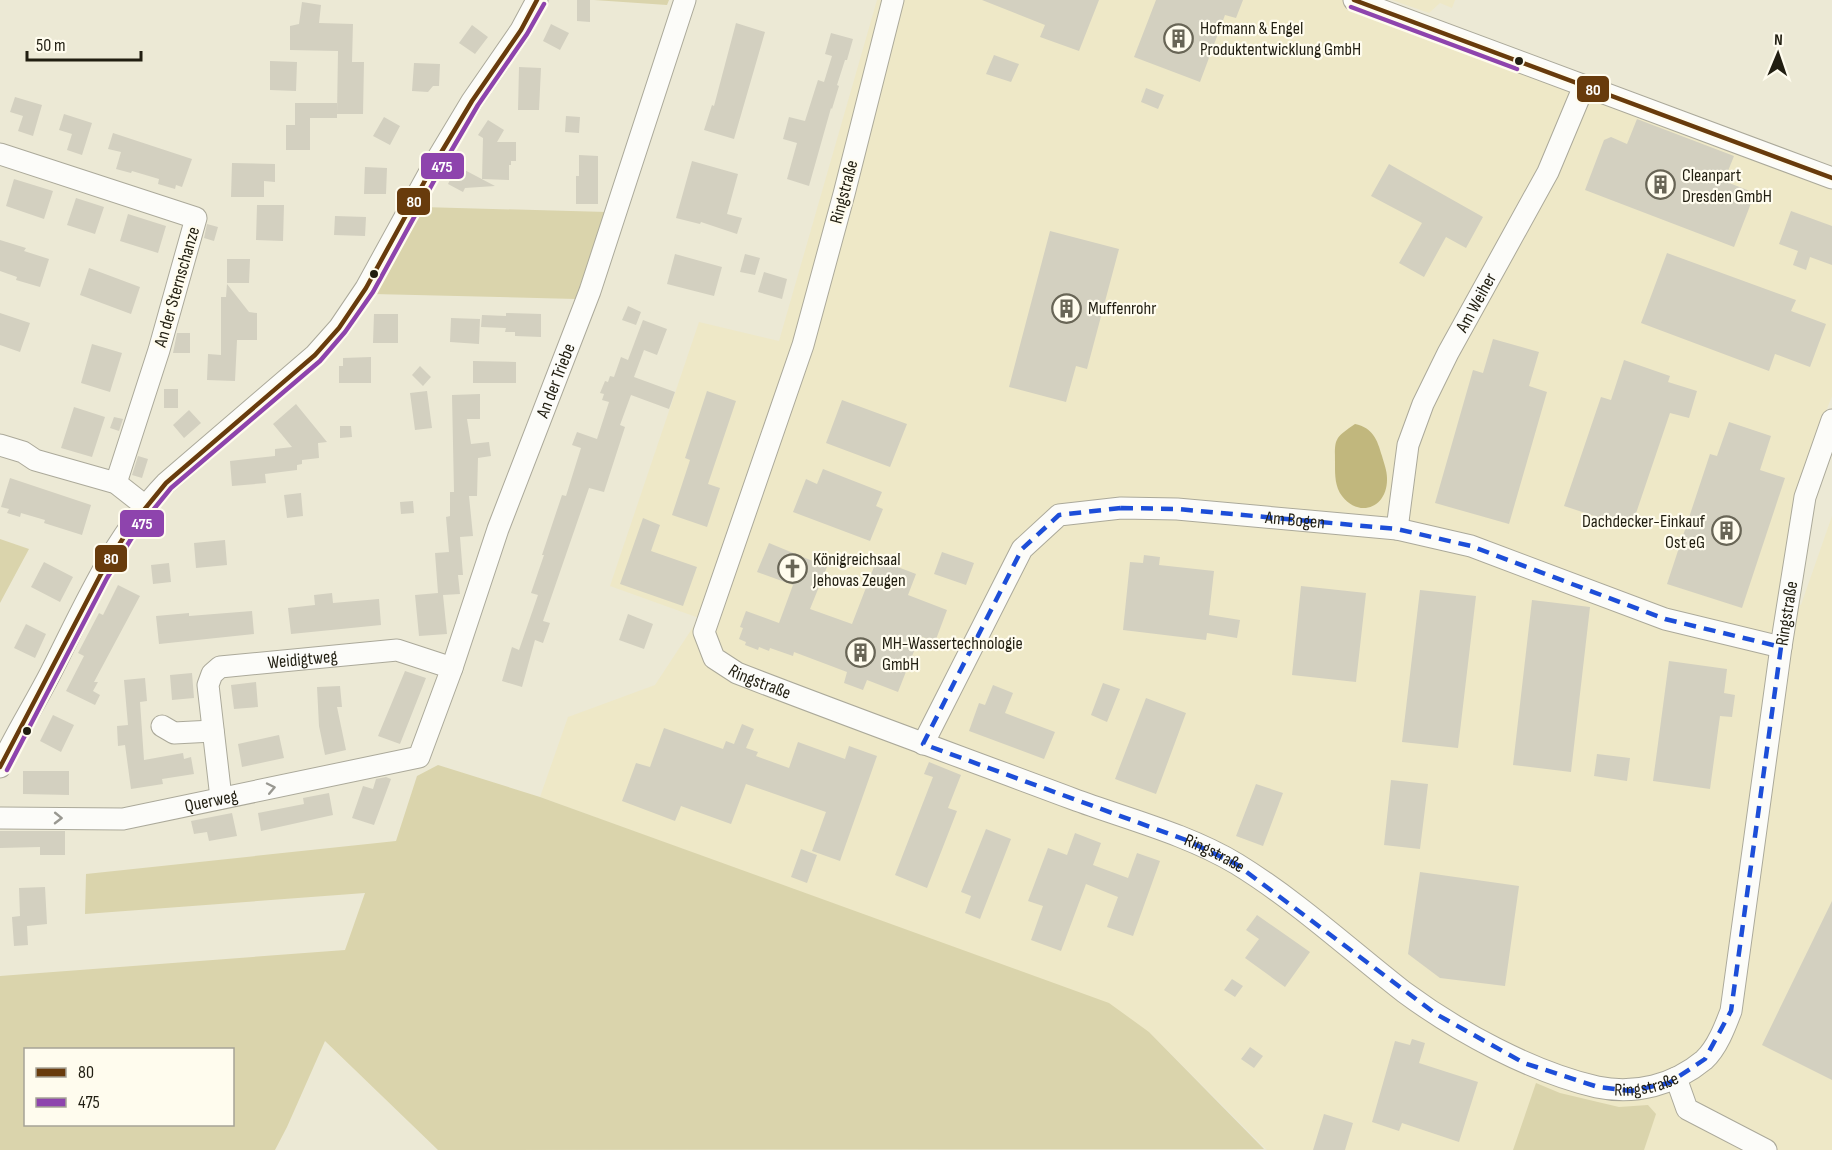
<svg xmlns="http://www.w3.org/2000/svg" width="1832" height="1150" viewBox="0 0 1832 1150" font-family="'Sofia Sans Condensed',sans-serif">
<rect width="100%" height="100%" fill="#ece9d5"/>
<path fill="#eee8c7" d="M877,0H1379L1832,168V396L1811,450L1779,598L1801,605L1832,516V1150H1267L1149,1032L902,929L540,797L568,717L655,685L699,618L610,586L699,322L779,341Z
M1392,0H1455L1452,8L1440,3L1429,13Z"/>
<path fill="#dad4ac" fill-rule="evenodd" d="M594,0H669L667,5Z
M422,207L607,212L576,299L373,294Z
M0,539L29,549L0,603Z
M438,765L540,797L1109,1003L1149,1032L1264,1149L438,1150L325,1041L287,1127L275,1150H0V976L345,950L365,893L85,914L86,874L396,841L417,776ZM26,1050H232V1124H26Z
M1536,1083L1560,1093L1619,1107L1648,1105L1656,1114L1644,1150H1513Z"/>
<path fill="#c1b77d" d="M1355,424C1373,428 1377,439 1382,456C1384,463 1387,471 1387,478C1388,507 1360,519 1342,496C1335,487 1335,475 1335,465C1335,439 1333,439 1355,424Z"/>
<path fill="#d3d0c0" d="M577,0H590V22L577,21Z
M982,0H1099L1079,51L1040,37L1045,25Z
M1156,0H1243L1236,18L1225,15L1200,82L1134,57Z
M302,2L321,5L319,23L353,24L352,62H364L363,114H337L338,51L290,50V26L299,24Z
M736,23L765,32L734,139L704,130L712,105L714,106Z
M551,24L569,33L560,50L543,41Z
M472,25L488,37L475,54L459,43Z
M831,33L853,39L847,60H845L837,85L839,86L832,109L831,108L809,186L787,179L797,143L783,139L789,117L805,121L818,80L824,82L832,56L825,54Z
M994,55L1019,64L1011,82L986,74Z
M270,61L297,62L296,91L270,90Z
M414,63L440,64L439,86H433L428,92L412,91Z
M519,67L541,68L539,110H518Z
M1146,88L1164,95L1158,109L1141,102Z
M15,97L42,105L33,136L18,131L23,116L10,112Z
M295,103H337V118H310V150H286V125H295Z
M64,114L92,123L82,155L67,150L72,134L59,130Z
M566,116L580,117L579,133L565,132Z
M384,117L400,126L390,145L373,136Z
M1637,119L1734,156L1724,181L1755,193L1734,247L1585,190L1604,140L1611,137L1627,144Z
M488,120L504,130L497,142H516V161H511V165H509V180L482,179L483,138L478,135Z
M113,133L192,159L182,187L176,185L175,189L158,184L159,179L132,171L131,173L116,169L121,152L108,149Z
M579,155L598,156V204H576V176H579Z
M692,161L738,174L727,214L742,218L737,234L701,222L700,224L676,218Z
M232,163L275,164V182L264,181V197H231Z
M1389,164L1483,217L1466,248L1446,237L1424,277L1399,263L1422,223L1371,196Z
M457,166L495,186L465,188L463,192L448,184Z
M365,167L387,168L386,194H364Z
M14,179L53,191L44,219L6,206Z
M76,198L104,207L95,234L67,225Z
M257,205H284L283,241L256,240Z
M1791,211L1832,226V265L1810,257L1806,270L1793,265L1798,251L1779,244Z
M128,214L166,226L158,253L120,241Z
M335,216L366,217L365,236L334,235Z
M207,224L218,227L214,241L204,238Z
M1050,231L1119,249L1087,369L1076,366L1066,402L1009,387Z
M0,240L26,248L24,251L49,259L40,287L16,280L17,277L0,271Z
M1667,253L1796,300L1791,311L1826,324L1810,367L1775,354L1769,371L1641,323Z
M675,254L722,267L714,296L667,284Z
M745,254L760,258L755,275L740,272Z
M227,259H250L249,283H227Z
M89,268L140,287L131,314L80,295Z
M764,272L787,279L782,299L758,292Z
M227,284L249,312L257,313V340H237L235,381L207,380L208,354L221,355V297H226Z
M628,306L641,312L636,325L622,320Z
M0,313L30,323L20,352L0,345Z
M506,313L541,314V337L515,336V332H505L506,328L481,327L482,315L506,316Z
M374,314H398V343H373Z
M451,318L480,319L479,344L450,342Z
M643,320L667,329L657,355L644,350L634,377L675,392L669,409L631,395L620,425L625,427L604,492L589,488L543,621L550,623L543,643L535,640L522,687L502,681L512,647L519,650L538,595L531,593L544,555H542L562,495L566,496L581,448L572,445L577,432L597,439L609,402L602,400L604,394L600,393L605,381L608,382L610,376L614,377L621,357L628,360Z
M177,333H190V353H173Z
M1493,339L1539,352L1529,386L1547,392L1509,524L1435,503L1473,370L1483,373Z
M92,344L122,353L110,392L81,383Z
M371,357V383H339V366H343V358Z
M1624,360L1670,376L1668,382L1697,391L1689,418L1670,413L1631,528L1564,506L1601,397L1611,400Z
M473,361L516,362V383H473Z
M420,366L431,377L423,386L412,375Z
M164,389H178V408H164Z
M427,391L432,428L415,430L410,393Z
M707,391L736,401L708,484L720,488L707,527L672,515L690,460L685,458Z
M480,394V419H467L471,444L489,442L491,456L478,458L477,496H469L473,536L460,537L463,575H458L460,594L443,595L447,634L419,636L415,595L438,593L435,553L449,552L446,517L450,516V492H454L452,395Z
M842,400L907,424L890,467L826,443Z
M296,404L327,442L318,443L319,458L302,460V464L297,465V470L265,474L266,483L232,486L230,461L275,456V449L292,447L273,424Z
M74,407L105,417L92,457L61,448Z
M189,410L201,423L184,438L173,425Z
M114,417L123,419L119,431L110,428Z
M1729,422L1771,436L1760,470L1785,478L1742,608L1667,584L1710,454L1717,456Z
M340,426H351L352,437L340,438Z
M138,456L148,459L142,478L132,475Z
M823,469L882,492L876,506L883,509L870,541L793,512L806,479L817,484Z
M10,478L91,505L82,535L44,523L45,520L21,513L20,517L7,513L9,509L1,507Z
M301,493L303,516L287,518L284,495Z
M413,501L414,513L401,514L400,502Z
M643,518L660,525L651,551L697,567L683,606L620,584Z
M225,540L227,565L196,568L194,543Z
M769,543L827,567L810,609L852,624L877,559L916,574L908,595L947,610L935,642L920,636L898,692L867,680L863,690L844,683L847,672L794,652L793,656L770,648L769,651L759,647L758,650L745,645L746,642L739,639L743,628L740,627L746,611L779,623L793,585L757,572Z
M942,552L974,563L966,585L934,574Z
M1144,555L1160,557L1159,565L1214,571L1209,615L1240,620L1237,638L1207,633L1206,640L1123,630L1130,562L1143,563Z
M44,562L73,577L60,602L31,587Z
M169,563L171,582L153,584L151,565Z
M118,585L140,596L94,682H98L93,691L100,695L95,705L66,691L84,656L78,653L99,613L103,615Z
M1301,586L1366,593L1356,682L1292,675Z
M1420,590L1476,596L1458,748L1402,742Z
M332,593L333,603L379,599L381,625L291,634L288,608L315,605L314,595Z
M1532,600L1590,607L1571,772L1513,765Z
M252,611L254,634L159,644L156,616L189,613V616Z
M628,614L653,624L644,649L619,640Z
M26,624L46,634L35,658L14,648Z
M1669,661L1727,669L1724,693L1735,695L1732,717L1720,716L1710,789L1653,781Z
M405,671L426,678L400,744L378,736Z
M192,673L194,698L172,700L170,675Z
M145,678L147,701L140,702L144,760L183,753L184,759L191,757L194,774L162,779L163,784L131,789L125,745L118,746L117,726L128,725L124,680Z
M256,682L258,707L234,709L231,685Z
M1103,683L1120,689L1107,722L1091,715Z
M993,685L1013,693L1005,713L1055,732L1044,759L969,731L979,703L985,705Z
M340,686L342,707H337L346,750L325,755L319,726L317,687Z
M1146,698L1186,713L1156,794L1115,779Z
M53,715L74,725L61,752L40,741Z
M742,724L754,729L746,748L758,752L756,756L789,768L798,742L845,759L849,746L877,756L840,861L812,851L826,812L746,784L731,824L681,806L675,821L622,801L636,763L650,767L664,728L723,749L726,741L734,744Z
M279,735L284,758L242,767L238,744Z
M1597,754L1630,758L1627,781L1594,776Z
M929,762L961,775L948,808L957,811L927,888L895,875L933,777L924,774Z
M23,771H69V795L23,794Z
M386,777L391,779L374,825L352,818L363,786L373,789L376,779Z
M1391,780L1428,784L1420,849L1384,845Z
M1256,784L1283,793L1263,846L1236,836Z
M329,793L333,815L261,831L258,813L304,804L303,798Z
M232,813L237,836L209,841L207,832L194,834L191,821Z
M986,829L1011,839L980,919L965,913L971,896L961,892Z
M0,831H65V855H40V847L0,848Z
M1075,833L1101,843L1093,865L1128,878L1137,853L1160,861L1133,936L1107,927L1118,897L1086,884L1061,951L1031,940L1043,906L1028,901L1048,848L1067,855Z
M801,849L817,855L807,883L791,877Z
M1420,872L1519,886L1505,986L1440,978L1408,954Z
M45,887L47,924L27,926L28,945L14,946L12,917L20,916L19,888Z
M1832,901V1080L1762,1045Z
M1257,915L1310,952L1285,987L1245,958L1259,939L1246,930Z
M1232,979L1243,986L1235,997L1224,990Z
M1412,1039L1425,1043L1419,1063L1478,1082L1459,1142L1402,1123L1399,1131L1372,1122L1395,1041L1410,1045Z
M1250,1047L1263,1056L1254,1068L1241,1059Z
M1324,1114L1353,1123L1345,1150H1313Z"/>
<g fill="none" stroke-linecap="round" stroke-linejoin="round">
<defs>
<g id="minor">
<path id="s1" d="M893,0L844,194L803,345L704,632L714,658L737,673C848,716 961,757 1073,799C1127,819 1187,834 1237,864C1297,901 1349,949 1404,992C1458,1032 1532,1072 1597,1087C1635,1095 1674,1085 1704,1060C1717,1048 1725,1027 1731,1011L1781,647L1805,497L1832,420"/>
<path d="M1354,0L1832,178"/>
<path d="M0,154L196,218L159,350L116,483"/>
<path d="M0,445L23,452L35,460L116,483L144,505"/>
<path id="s2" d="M1397,529L1408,445L1423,404L1448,353L1548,172L1584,86"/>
<path d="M162,726L174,733L213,731"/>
<path id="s3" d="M923,744L1022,549L1059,515L1121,508L1177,509L1397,529L1471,546L1665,619L1781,647"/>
<path d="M0,767C15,735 34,705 50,674C84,607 113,538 166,483L315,355L339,328L366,288L433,166L472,101L521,30L537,0"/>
<path id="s4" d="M221,798L208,685L212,674L220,667L397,650L452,668"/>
<path id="s5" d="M0,818L123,819L419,757L452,668L498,529L590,291L685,0"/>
<path d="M1676,1078L1687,1109L1766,1150"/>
</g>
</defs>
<use href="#minor" stroke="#aba99a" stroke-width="23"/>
<use href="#minor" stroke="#fcfcf9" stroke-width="21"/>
<defs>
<path id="bus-1" d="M1354,0L1832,178
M0,767L101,574L130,527L166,483L315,355L339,328L366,288L433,166L472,101L521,30L537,0"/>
<path id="bus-2" d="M1351,7L1517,69
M7,770L107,578L136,531L171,488L320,361L345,332L373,292L440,170L478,105L527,34L544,4"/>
</defs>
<use href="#bus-1" stroke="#fffcee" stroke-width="9"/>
<use href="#bus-2" stroke="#fffcee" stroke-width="9"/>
<use href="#bus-1" stroke="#683b0c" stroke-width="4.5"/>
<use href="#bus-2" stroke="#8e44ad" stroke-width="4.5"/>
</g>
<defs><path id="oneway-chevron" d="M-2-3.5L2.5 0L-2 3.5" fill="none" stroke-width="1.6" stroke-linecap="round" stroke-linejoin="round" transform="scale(1.5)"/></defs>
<g stroke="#999891">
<use href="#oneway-chevron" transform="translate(271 788) rotate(-12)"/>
<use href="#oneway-chevron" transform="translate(58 818) rotate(1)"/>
</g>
<path fill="none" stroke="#1d4ed8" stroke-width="4.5" stroke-dasharray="12 8" stroke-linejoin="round" d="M1121,508L1177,509L1397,529L1471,546L1665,619L1781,647L1731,1011L1705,1059L1669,1083L1631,1091L1598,1087L1524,1063L1436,1014L1236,864L1186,840L923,744L1022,549L1059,515Z"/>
<defs>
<symbol id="building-ring" viewBox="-11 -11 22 22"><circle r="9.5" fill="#fffcee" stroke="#686556" stroke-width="1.5"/><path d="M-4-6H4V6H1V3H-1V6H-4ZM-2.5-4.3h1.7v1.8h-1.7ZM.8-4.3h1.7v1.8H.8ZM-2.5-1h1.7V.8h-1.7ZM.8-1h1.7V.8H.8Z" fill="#686556"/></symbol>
<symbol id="church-ring" viewBox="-11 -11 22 22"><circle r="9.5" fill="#fffcee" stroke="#686556" stroke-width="1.5"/><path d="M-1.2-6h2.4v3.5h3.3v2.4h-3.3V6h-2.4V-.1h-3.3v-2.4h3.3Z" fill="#686556"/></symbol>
</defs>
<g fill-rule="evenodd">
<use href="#building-ring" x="1162" y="22" width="33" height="33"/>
<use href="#building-ring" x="1644" y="168" width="33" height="33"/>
<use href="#building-ring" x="1050" y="292" width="33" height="33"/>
<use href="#building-ring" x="1710" y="514" width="33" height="33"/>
<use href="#church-ring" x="776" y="552" width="33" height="33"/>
<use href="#building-ring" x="844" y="636" width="33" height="33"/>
</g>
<g fill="#211e11" stroke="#fffcee" stroke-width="2">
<circle cx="1519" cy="61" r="5"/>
<circle cx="374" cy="274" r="5"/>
<circle cx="27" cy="731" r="5"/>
</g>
<g text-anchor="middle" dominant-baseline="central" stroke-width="4.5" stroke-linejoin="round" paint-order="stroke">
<g font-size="18" fill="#211e11" stroke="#fffcee" text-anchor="start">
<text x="1200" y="28">Hofmann &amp; Engel<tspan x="1200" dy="21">Produktentwicklung GmbH</tspan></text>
<text x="1682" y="175">Cleanpart<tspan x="1682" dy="21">Dresden GmbH</tspan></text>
<text x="1088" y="308">Muffenrohr</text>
<text x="1705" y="521" text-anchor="end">Dachdecker-Einkauf<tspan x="1705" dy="21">Ost eG</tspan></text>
<text x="813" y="559">Königreichsaal<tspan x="813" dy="21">Jehovas Zeugen</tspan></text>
<text x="882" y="643">MH-Wassertechnologie<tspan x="882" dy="21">GmbH</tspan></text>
</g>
<g font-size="18" fill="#211e11" stroke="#fffcee">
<text transform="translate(844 192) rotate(-75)">Ringstraße</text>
<text transform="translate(177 287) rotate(-74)">An der Sternschanze</text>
<text stroke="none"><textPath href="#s2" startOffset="243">Am Weiher</textPath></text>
<text stroke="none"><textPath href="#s5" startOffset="826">An der Triebe</textPath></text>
<text stroke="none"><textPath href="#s3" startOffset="506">Am Bogen</textPath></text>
<text stroke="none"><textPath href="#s1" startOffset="2250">Ringstraße</textPath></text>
<text stroke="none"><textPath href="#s4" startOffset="219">Weidigtweg</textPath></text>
<text stroke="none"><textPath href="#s1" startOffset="740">Ringstraße</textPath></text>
<text stroke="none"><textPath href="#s5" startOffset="213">Querweg</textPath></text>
<text stroke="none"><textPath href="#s1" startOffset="1226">Ringstraße</textPath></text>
<text stroke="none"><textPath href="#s1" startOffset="1728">Ringstraße</textPath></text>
</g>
</g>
<g stroke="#fffcee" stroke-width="2">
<rect x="1576" y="75" width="34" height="28" rx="6" fill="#683b0c"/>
<rect x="420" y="152" width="45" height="28" rx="6" fill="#8e44ad"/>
<rect x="396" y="187" width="35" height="29" rx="6" fill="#683b0c"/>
<rect x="119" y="509" width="46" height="29" rx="6" fill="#8e44ad"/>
<rect x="94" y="544" width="34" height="29" rx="6" fill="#683b0c"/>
</g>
<g font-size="16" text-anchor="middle" font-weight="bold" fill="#fff">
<text x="1593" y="95">80</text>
<text x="442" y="172">475</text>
<text x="414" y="207">80</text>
<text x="142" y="529">475</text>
<text x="111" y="564">80</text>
</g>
<rect x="24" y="1048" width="210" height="78" fill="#fffcee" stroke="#a6a396" stroke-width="1.5"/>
<rect x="36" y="1068" width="30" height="9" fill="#683b0c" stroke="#a6a396" stroke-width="1.5"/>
<text x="78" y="1078" font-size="18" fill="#211e11">80</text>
<rect x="36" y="1098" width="30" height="9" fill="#8e44ad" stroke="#a6a396" stroke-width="1.5"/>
<text x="78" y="1108" font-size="18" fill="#211e11">475</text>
<g transform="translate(1778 54) rotate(2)" stroke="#fffcee" stroke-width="4.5" paint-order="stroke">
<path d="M0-4.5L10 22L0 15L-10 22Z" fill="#211e11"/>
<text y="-9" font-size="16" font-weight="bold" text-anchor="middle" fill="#211e11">N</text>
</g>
<path d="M27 51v9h114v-9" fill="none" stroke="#211e11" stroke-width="3"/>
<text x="36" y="51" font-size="18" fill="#211e11" stroke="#fffcee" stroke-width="4.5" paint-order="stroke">50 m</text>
</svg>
